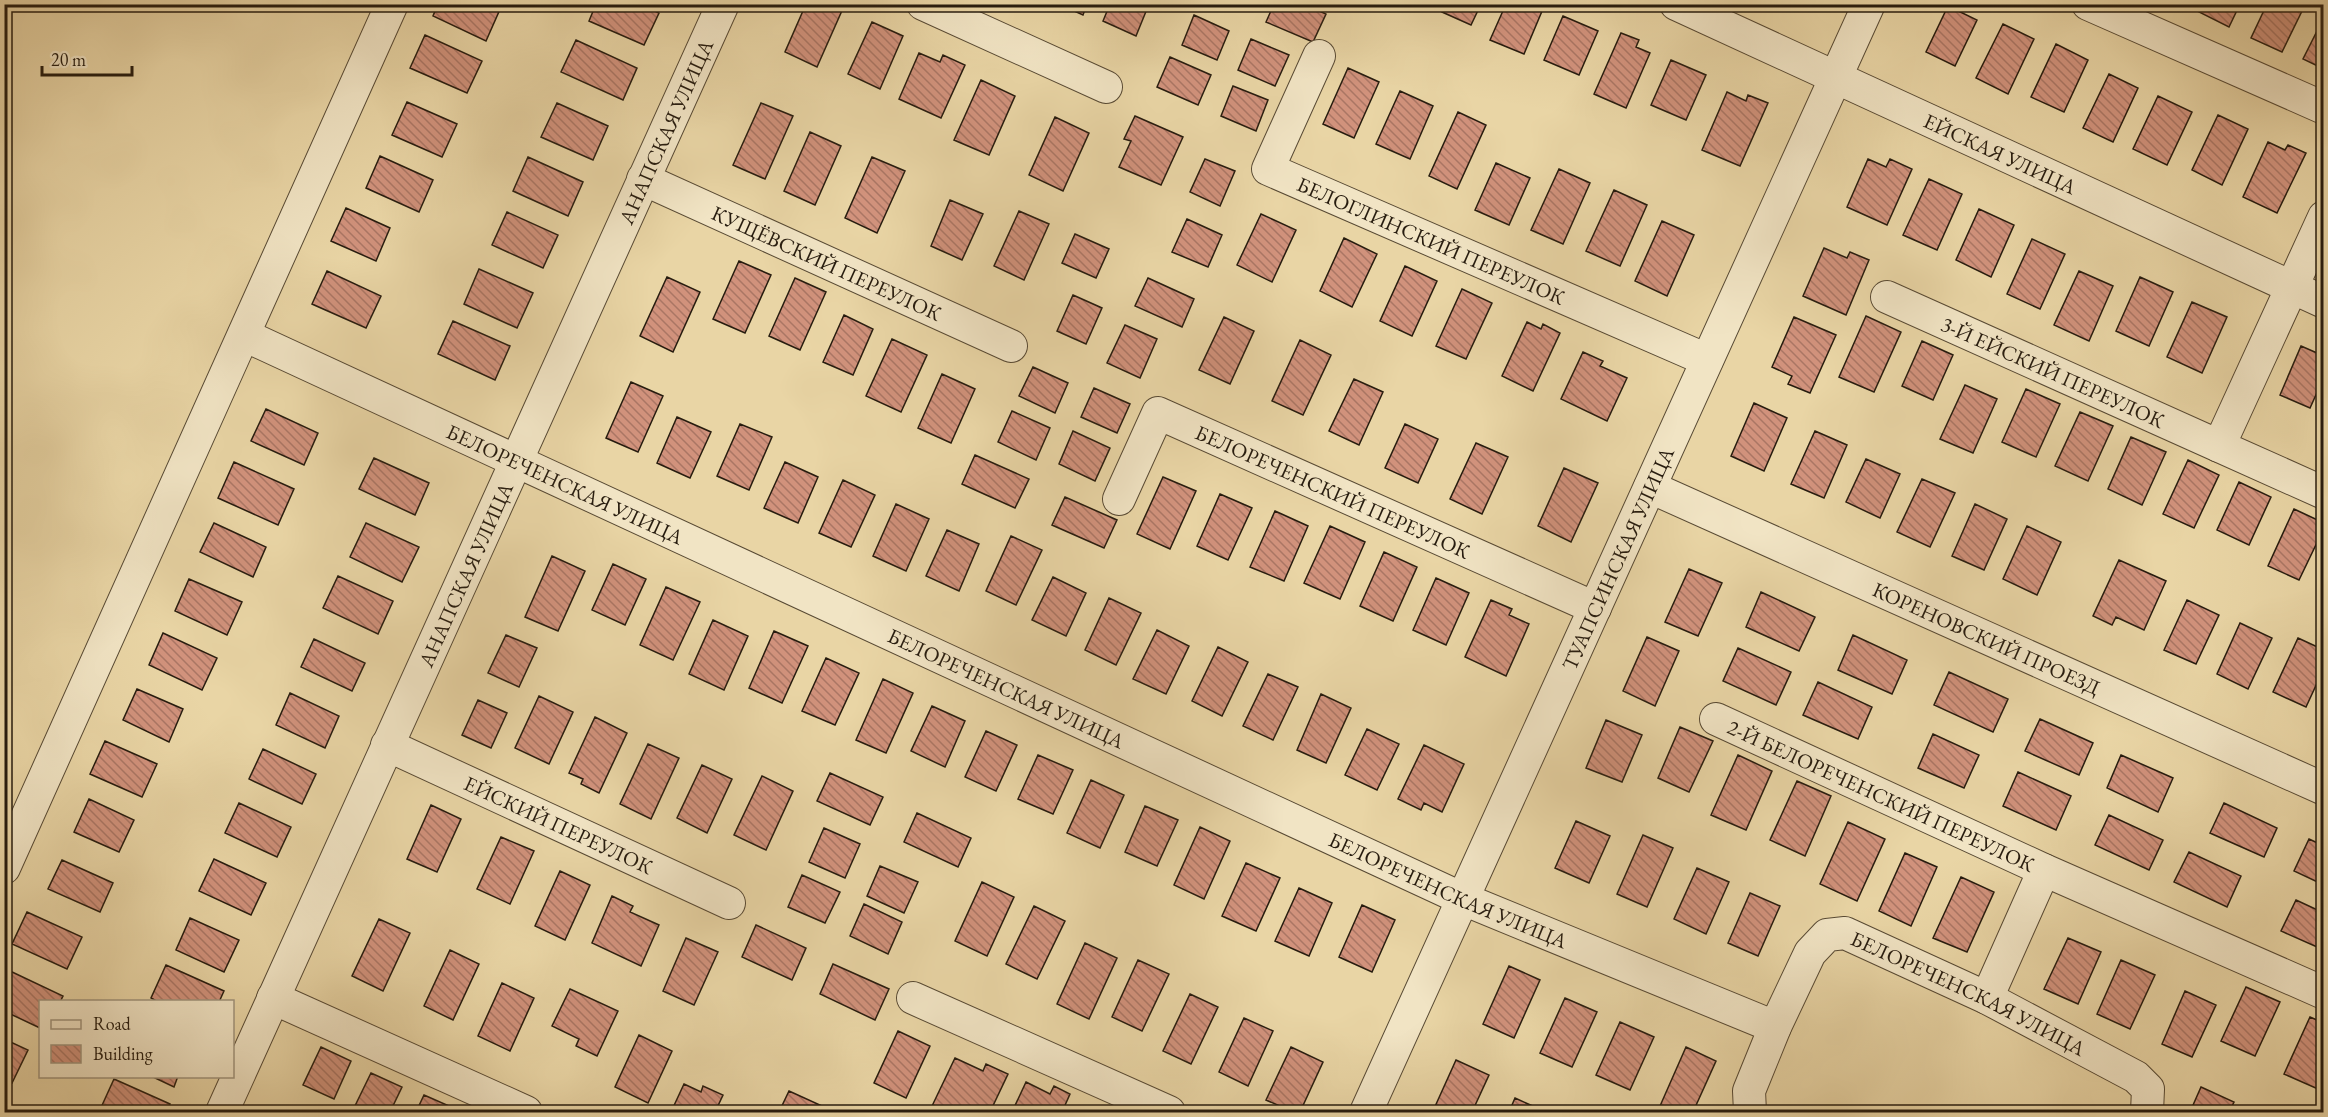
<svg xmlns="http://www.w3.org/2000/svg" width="2328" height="1117" viewBox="0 0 2328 1117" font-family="'EB Garamond',serif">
<defs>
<pattern id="building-back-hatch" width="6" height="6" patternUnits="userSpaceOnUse" patternTransform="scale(1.5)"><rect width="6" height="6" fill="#d1927c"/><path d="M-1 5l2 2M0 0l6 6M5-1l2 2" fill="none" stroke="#aa7664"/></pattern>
</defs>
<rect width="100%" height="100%" fill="#e9d5a5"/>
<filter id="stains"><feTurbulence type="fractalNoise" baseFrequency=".00333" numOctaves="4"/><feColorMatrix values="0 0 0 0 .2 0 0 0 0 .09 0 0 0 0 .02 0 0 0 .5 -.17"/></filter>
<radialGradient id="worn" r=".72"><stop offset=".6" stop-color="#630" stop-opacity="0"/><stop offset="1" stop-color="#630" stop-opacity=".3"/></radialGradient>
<path fill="url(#building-back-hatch)" stroke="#271c0f" stroke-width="1.5" d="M438,4H495L501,7L486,41L433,16Z
M596,4H640L659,13L644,45L589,21Z
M806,4H840L844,6L817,67L785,52Z
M1059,4H1087L1083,15Z
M1110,4H1149L1136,36L1103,21Z
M1274,4H1304L1326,14L1313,42L1266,22Z
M1445,4H1481L1471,25L1442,12Z
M1506,4H1545L1524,54L1490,40Z
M2200,4H2240L2229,27L2197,11Z
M2267,4H2300L2304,7L2282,52L2251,38Z
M1948,6L1977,20L1955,66L1926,52Z
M1194,15L1229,31L1217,60L1182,45Z
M1563,16L1598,31L1579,75L1544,60Z
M2324,17V69L2303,59Z
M872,22L903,36L880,89L848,74Z
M2003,24L2034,39L2008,94L1976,78Z
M1621,33L1639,40L1636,47L1650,53L1626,108L1594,94Z
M425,35L482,61L467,93L410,68Z
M1251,39L1289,55L1275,86L1238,70Z
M576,40L637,68L623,100L561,72Z
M2056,44L2088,60L2064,112L2031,97Z
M919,53L940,62L943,55L965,65L941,118L899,99Z
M1170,57L1211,75L1198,105L1157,87Z
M1671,60L1706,75L1686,120L1651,105Z
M1348,68L1379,82L1354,138L1323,124Z
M2109,74L2138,88L2113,142L2083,128Z
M981,80L1015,96L989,155L954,140Z
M1233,86L1268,100L1256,131L1221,116Z
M1400,91L1433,106L1410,159L1376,144Z
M1727,92L1746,101L1748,95L1768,103L1740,166L1702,150Z
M2158,96L2192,112L2167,165L2133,149Z
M407,102L457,124L442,157L392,135Z
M557,103L608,126L593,160L541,137Z
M761,103L793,116L765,179L733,165Z
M1458,112L1486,125L1457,189L1429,176Z
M2218,115L2248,129L2222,185L2192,170Z
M1135,116L1183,137L1161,185L1119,167L1131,141L1124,139Z
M1055,117L1089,133L1063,191L1029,175Z
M810,132L841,146L815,205L784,191Z
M2268,142L2285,150L2288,145L2306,153L2277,213L2243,197Z
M380,156L433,180L419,212L366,188Z
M528,157L583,182L568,216L513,191Z
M872,157L905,171L877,233L845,218Z
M1205,159L1235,171L1220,206L1190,192Z
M1868,159L1886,167L1890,159L1912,169L1887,225L1847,207Z
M1496,163L1530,178L1509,225L1475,210Z
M1559,169L1590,183L1563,244L1531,230Z
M1929,179L1962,194L1937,250L1903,235Z
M1614,190L1647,205L1620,266L1586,251Z
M950,200L983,214L962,260L931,246Z
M346,208L390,228L376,261L331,241Z
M1979,209L2014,225L1991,277L1956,260Z
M1019,211L1049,224L1024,280L994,266Z
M507,212L558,235L543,268L492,245Z
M1261,214L1296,230L1272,282L1237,265Z
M1187,219L1222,235L1208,267L1172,252Z
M1662,221L1694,235L1667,296L1635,281Z
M1075,234L1109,249L1096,278L1062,263Z
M1344,238L1377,254L1352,307L1320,291Z
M2032,239L2065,254L2040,309L2007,294Z
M1824,248L1847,258L1850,252L1869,260L1846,315L1803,296Z
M739,261L771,275L745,333L713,319Z
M1405,266L1437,281L1412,336L1380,321Z
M479,269L533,293L517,328L464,304Z
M327,271L381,296L366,328L312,304Z
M2079,271L2113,286L2089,341L2054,325Z
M667,277L700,292L673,352L640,336Z
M2140,277L2173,292L2149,346L2116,331Z
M795,278L826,292L800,350L769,336Z
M1148,278L1194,299L1182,327L1135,306Z
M1462,289L1492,303L1466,359L1436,346Z
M1073,295L1102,308L1086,344L1057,331Z
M2192,302L2227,317L2202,373L2167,357Z
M844,315L873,329L853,375L823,362Z
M1866,316L1901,332L1874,392L1839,377Z
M1224,317L1254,331L1230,384L1199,370Z
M1794,317L1836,335L1810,393L1788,384L1792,376L1772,367Z
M453,321L510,346L495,380L438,354Z
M1527,322L1541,329L1543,324L1560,333L1533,391L1502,376Z
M1125,325L1157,339L1140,378L1107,363Z
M892,339L927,355L901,412L866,396Z
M1300,340L1331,355L1303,415L1272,401Z
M1922,341L1953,355L1933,400L1902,386Z
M2301,346L2324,356V377L2310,408L2280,395Z
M1583,352L1603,361L1600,366L1627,378L1607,421L1561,399Z
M1033,367L1068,383L1055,413L1019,396Z
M942,374L975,389L951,443L918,428Z
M1354,379L1383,392L1359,445L1329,431Z
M631,382L663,396L638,452L606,438Z
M1965,385L1997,399L1973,453L1940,439Z
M1094,388L1130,404L1117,433L1081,417Z
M2026,389L2060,404L2036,457L2002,442Z
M1754,403L1787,418L1764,471L1731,456Z
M266,409L318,433L304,465L251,441Z
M1012,411L1050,428L1036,460L998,442Z
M2080,412L2113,426L2088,481L2055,466Z
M677,417L711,432L690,478L657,463Z
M740,424L772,437L749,490L717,476Z
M1405,424L1438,439L1418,483L1385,468Z
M1073,431L1110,448L1095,481L1059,464Z
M1815,431L1847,445L1824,498L1791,484Z
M2131,437L2166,452L2142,505L2108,489Z
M1476,443L1508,457L1482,514L1450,499Z
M975,455L1029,479L1015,508L962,484Z
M374,458L429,483L415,515L359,489Z
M1866,459L1900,474L1880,518L1846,502Z
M2188,460L2219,475L2194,528L2163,514Z
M234,462L294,489L278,525L218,498Z
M785,462L818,477L798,523L764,508Z
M1564,468L1598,483L1571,542L1538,526Z
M1163,477L1196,491L1170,549L1137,534Z
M1922,479L1955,493L1930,547L1897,532Z
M843,480L875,495L851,547L819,533Z
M2239,482L2271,497L2249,545L2217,530Z
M1220,494L1252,508L1228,560L1197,546Z
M1065,497L1117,520L1104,548L1052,525Z
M896,504L929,519L906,571L873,556Z
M1975,504L2007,519L1984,570L1952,556Z
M2294,509L2324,523V528L2299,580L2268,566Z
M1275,511L1308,526L1284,581L1250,567Z
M214,523L266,547L253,577L200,552Z
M366,523L419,547L402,582L350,557Z
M1330,526L1365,542L1340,599L1304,583Z
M2027,526L2061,542L2037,595L2003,579Z
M947,530L979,544L959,591L926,576Z
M1011,536L1042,550L1016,605L986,591Z
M1384,552L1417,567L1393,621L1360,606Z
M552,556L585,571L558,631L525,617Z
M2119,560L2166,581L2144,630L2116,617L2112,625L2093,616Z
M613,564L646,579L625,625L592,610Z
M1689,569L1722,583L1698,636L1665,622Z
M338,576L393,601L378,634L323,608Z
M1053,577L1086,593L1066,636L1032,620Z
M1436,578L1469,593L1446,645L1413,630Z
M189,579L242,602L227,635L175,611Z
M666,587L700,602L673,660L640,645Z
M1761,592L1815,617L1799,651L1746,627Z
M1109,598L1141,613L1116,665L1085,650Z
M1491,600L1512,609L1509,615L1529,624L1506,676L1465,657Z
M2187,600L2219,615L2196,664L2164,650Z
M713,620L748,636L724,690L689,674Z
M2240,623L2272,638L2248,689L2217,674Z
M1157,630L1189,646L1166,694L1133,679Z
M774,631L808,646L782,703L749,688Z
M163,633L217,658L202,690L149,665Z
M506,635L537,648L519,687L488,673Z
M1853,635L1907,660L1892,694L1838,670Z
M1647,637L1679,651L1655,706L1623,691Z
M2298,638L2324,650V668L2306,707L2273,692Z
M314,639L365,663L352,691L301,667Z
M1218,647L1248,662L1222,716L1192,701Z
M1738,648L1791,672L1776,705L1723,681Z
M826,658L859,673L835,725L802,711Z
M1949,672L2008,699L1993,732L1934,705Z
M1268,674L1298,687L1273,740L1243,726Z
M883,679L913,693L886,753L856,740Z
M1818,682L1872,707L1858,739L1803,715Z
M137,689L183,709L169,742L123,720Z
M290,693L339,716L325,748L276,725Z
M1321,694L1351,708L1326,763L1297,750Z
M539,696L573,712L549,764L515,748Z
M478,700L507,713L491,748L462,735Z
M932,706L965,721L945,767L911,751Z
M595,717L627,733L599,793L581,784L583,779L569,773Z
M2040,719L2093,743L2079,775L2025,751Z
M1606,720L1642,735L1622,782L1586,768Z
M1680,727L1713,741L1689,792L1658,778Z
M1367,729L1399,744L1377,790L1345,775Z
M986,731L1017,745L996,791L965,777Z
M1933,734L1979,755L1964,788L1918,768Z
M105,741L157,764L142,797L90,774Z
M648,744L679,758L651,819L620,804Z
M1424,745L1464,764L1442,812L1424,803L1421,810L1398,799Z
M263,749L316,774L302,804L249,779Z
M1038,755L1073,770L1053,814L1018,799Z
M1738,755L1772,771L1746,830L1711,815Z
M2121,755L2173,778L2158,812L2107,788Z
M702,765L732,779L707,833L677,818Z
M2018,772L2071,796L2056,830L2003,806Z
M830,773L883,797L870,825L817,801Z
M762,776L793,791L766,850L734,835Z
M1091,780L1124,795L1100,848L1067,833Z
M1797,781L1831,796L1805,856L1770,840Z
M89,799L134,820L119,852L74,832Z
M239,803L291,827L277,857L225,833Z
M2224,803L2277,828L2264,857L2210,833Z
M431,805L461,819L437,872L407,859Z
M1145,806L1178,820L1157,866L1125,852Z
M917,813L971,838L958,867L904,842Z
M2109,815L2163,840L2149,870L2095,845Z
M1576,821L1610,836L1589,883L1555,868Z
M1848,822L1885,839L1857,901L1820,884Z
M1200,827L1230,841L1204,899L1174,885Z
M824,828L860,844L845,878L809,862Z
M1643,835L1673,848L1647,907L1617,894Z
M501,837L534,851L510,904L477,889Z
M2309,839L2324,846V885L2294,871Z
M2189,852L2241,876L2227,907L2174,882Z
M1905,853L1937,867L1911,926L1879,911Z
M214,859L266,883L251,915L199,891Z
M62,860L113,883L100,912L48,889Z
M1246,863L1280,878L1256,931L1222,916Z
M880,866L918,882L904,913L867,896Z
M1697,868L1729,882L1706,934L1674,919Z
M560,871L590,885L565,940L535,926Z
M802,875L840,892L825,923L788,907Z
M1961,877L1994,892L1967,952L1933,938Z
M982,882L1014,897L987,956L955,941Z
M1299,888L1332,903L1309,956L1275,941Z
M1750,893L1780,906L1758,956L1728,943Z
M612,896L633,906L630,912L659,925L641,966L592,943Z
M2296,900L2324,913V950L2281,931Z
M864,904L902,922L888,954L850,936Z
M1362,905L1395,920L1372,972L1339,957Z
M1034,906L1065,921L1037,979L1006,964Z
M27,912L82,937L67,969L12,944Z
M190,918L239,940L224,972L176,950Z
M379,919L410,933L383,991L352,976Z
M756,925L806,948L792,980L742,957Z
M686,938L718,952L694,1005L663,991Z
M2068,938L2101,952L2078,1004L2044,989Z
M1085,943L1117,958L1089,1019L1057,1004Z
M450,950L479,964L453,1020L424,1006Z
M1138,960L1169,974L1142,1031L1112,1017Z
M2121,960L2155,975L2130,1029L2097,1014Z
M833,964L889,989L875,1020L820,994Z
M166,965L224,991L219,1002H158L151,998Z
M1509,966L1540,980L1514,1038L1483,1024Z
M10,971L63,996L60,1002H40V1028L4,1011V983Z
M502,983L534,998L510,1051L478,1036Z
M2246,987L2280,1002L2255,1056L2221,1041Z
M570,989L618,1011L597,1056L576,1046L579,1039L552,1026Z
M2185,991L2216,1005L2192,1057L2162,1044Z
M1190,994L1218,1007L1191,1064L1163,1051Z
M1565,998L1597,1012L1572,1067L1540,1053Z
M2310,1017L2324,1023V1076L2318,1089L2284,1074Z
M1244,1018L1273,1031L1248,1086L1219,1072Z
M1620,1022L1654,1037L1630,1090L1596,1075Z
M898,1031L930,1046L906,1098L874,1083Z
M639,1035L672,1051L648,1103L615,1087Z
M4,1039L28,1050L12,1083L4,1080Z
M321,1047L351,1061L334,1099L303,1085Z
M1291,1047L1323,1062L1300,1112H1294L1266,1100Z
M1686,1047L1716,1061L1693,1112H1675L1660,1106Z
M955,1058L983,1071L986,1064L1008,1074L990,1112H946L932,1106Z
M1456,1060L1489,1075L1472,1112H1437L1433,1111Z
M371,1073L402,1087L390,1112H352Z
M151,1076H178L174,1087Z
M114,1079L170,1104L167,1112H99Z
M1026,1082L1050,1094L1054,1086L1070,1094L1062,1112H1012Z
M684,1084L701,1092L703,1086L723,1095L715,1112H671Z
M2201,1087L2234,1102L2229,1112H2190Z
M789,1091L831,1110L830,1112H779Z
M424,1095L456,1109L454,1112H416Z
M1515,1098L1546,1112H1509Z"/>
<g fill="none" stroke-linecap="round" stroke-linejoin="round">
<defs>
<g id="street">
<path d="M923,4L1106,87"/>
<path id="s1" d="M1676,4L2324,302"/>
<path d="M2088,4L2324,108"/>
<path id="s2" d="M1319,56L1268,169L1707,360"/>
<path id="s3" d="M643,179L1011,346"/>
<path d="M2324,217L2219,446L2324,493"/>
<path id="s4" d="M1887,297L2219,446"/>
<path id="s5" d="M244,335L1463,899L1775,1027"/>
<path id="s6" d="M1650,487L2324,789"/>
<path id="s7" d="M1119,499L1158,413L1595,608"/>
<path id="s8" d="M1716,719L2044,870L2324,993"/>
<path id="s9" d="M387,745L729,903"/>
<path d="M4,868L392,4"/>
<path d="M273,998L526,1112"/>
<path d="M913,998L1169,1112"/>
<path d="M1987,998L2044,870"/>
<path id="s10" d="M222,1112L723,4"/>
<path id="s11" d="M1366,1112L1869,4"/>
<path id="s12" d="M1750,1112L1749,1091L1775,1027L1810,953L1827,935L1845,933L1987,998L2136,1077L2148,1089L2147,1112"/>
</g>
</defs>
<use href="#street" stroke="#584a34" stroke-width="34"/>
<use href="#street" stroke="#f1e4c4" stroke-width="32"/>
</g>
<g text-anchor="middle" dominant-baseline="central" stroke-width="4.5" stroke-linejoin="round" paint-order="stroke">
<g font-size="21" fill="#271c0f" stroke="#f1e4c4">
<text stroke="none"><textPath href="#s10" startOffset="1076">АНАПСКАЯ УЛИЦА</textPath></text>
<text stroke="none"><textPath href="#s1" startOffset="357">ЕЙСКАЯ УЛИЦА</textPath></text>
<text stroke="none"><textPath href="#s2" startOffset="302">БЕЛОГЛИНСКИЙ ПЕРЕУЛОК</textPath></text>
<text stroke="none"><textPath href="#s3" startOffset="202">КУЩЁВСКИЙ ПЕРЕУЛОК</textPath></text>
<text stroke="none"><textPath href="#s4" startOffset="182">3-Й ЕЙСКИЙ ПЕРЕУЛОК</textPath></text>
<text stroke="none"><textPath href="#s5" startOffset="354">БЕЛОРЕЧЕНСКАЯ УЛИЦА</textPath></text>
<text stroke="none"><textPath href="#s7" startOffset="286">БЕЛОРЕЧЕНСКИЙ ПЕРЕУЛОК</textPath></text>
<text stroke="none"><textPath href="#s11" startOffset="608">ТУАПСИНСКАЯ УЛИЦА</textPath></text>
<text stroke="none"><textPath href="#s10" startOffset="590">АНАПСКАЯ УЛИЦА</textPath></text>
<text stroke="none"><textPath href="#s6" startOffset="369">КОРЕНОВСКИЙ ПРОЕЗД</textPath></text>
<text stroke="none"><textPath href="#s5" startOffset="840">БЕЛОРЕЧЕНСКАЯ УЛИЦА</textPath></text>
<text stroke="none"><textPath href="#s8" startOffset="182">2-Й БЕЛОРЕЧЕНСКИЙ ПЕРЕУЛОК</textPath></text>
<text stroke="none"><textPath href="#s9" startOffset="189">ЕЙСКИЙ ПЕРЕУЛОК</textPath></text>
<text stroke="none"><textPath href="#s5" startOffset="1326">БЕЛОРЕЧЕНСКАЯ УЛИЦА</textPath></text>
<text stroke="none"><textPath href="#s12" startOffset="352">БЕЛОРЕЧЕНСКАЯ УЛИЦА</textPath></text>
</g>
</g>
<rect width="2328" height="1117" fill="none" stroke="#e9d5a5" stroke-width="24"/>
<rect x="6" y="6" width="2316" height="1105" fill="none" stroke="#271c0f" stroke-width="3"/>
<rect x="12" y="12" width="2304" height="1093" fill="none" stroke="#271c0f" stroke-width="1.5"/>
<rect x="39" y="1000" width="195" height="78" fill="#f1e4c4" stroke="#a0947c" stroke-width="1.5"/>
<rect x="51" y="1020" width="30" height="9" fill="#f1e4c4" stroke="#a0947c" stroke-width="1.5"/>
<text x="93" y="1030" font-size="18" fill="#271c0f">Road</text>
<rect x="51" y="1045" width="30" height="18" fill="url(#building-back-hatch)" stroke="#a0947c" stroke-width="1.5"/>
<text x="93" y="1060" font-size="18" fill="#271c0f">Building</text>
<path d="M42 66v9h90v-9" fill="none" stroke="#271c0f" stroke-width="3"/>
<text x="51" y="66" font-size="18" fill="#271c0f" stroke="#f1e4c4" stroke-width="4.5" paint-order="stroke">20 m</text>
<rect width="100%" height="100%" filter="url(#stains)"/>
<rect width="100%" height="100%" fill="url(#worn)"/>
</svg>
